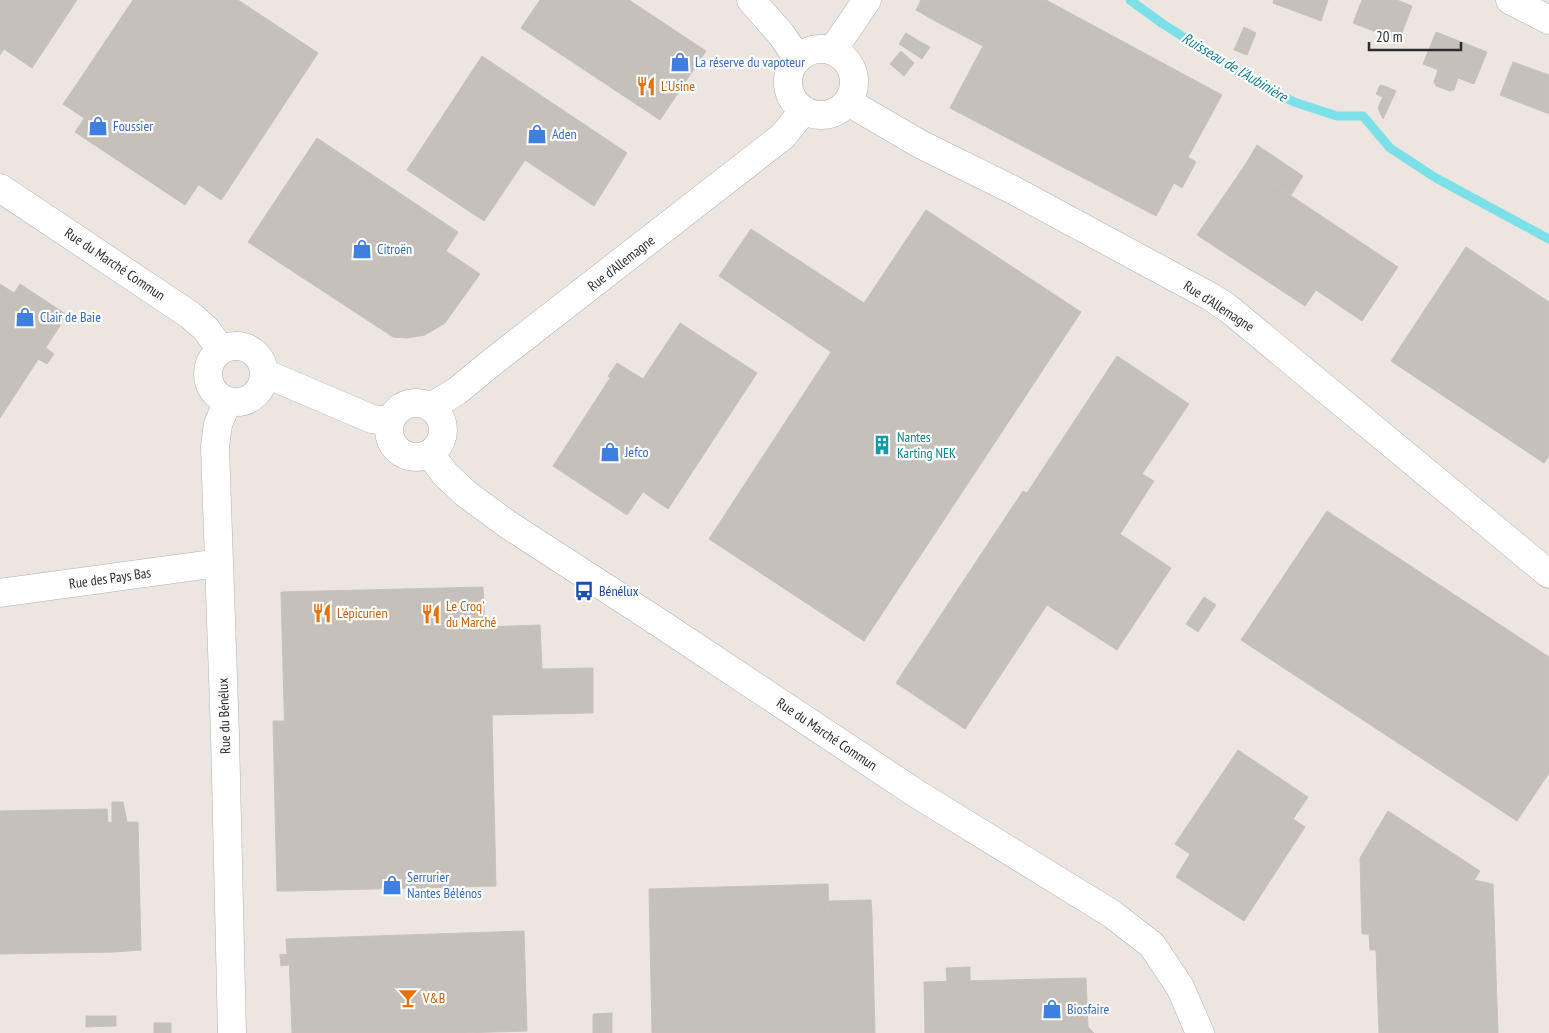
<svg xmlns="http://www.w3.org/2000/svg" width="1549" height="1033" viewBox="0 0 1549 1033" font-family="'PT Sans Narrow',sans-serif">
<rect width="100%" height="100%" fill="#ede5e0"/>
<g fill="none" stroke-linecap="round" stroke-linejoin="round">
<path stroke="#7be0e8" stroke-width="9" d="M1130,0L1163,24L1245,76L1294,102L1337,116H1363L1390,148L1436,178L1549,239"/>
</g>
<path fill="#c6c0bb" stroke="#c9c1ba" d="M0,0H77L32,68L4,49L0,55Z
M133,0H238L318,53L226,193L203,178L185,205L75,132L93,105L72,91Z
M540,0H629L706,51L660,120L521,28Z
M921,0H952L935,21L916,10Z
M952,0H1046L1222,95L1156,216L950,108L983,46L935,21Z
M1274,0H1328L1321,21L1273,3Z
M1362,0H1397L1412,6L1399,41L1353,23Z
M1244,27L1256,33L1247,55L1234,50Z
M1436,32L1487,52L1474,84L1458,78L1454,90L1450,91L1436,86L1434,82L1438,70L1423,64Z
M906,33L919,41L910,51L899,44Z
M919,41L930,47L922,59L910,51Z
M901,51L914,63L904,76L890,64Z
M482,56L627,153L594,206L525,160L484,221L407,170Z
M1513,62L1549,75V114L1500,95Z
M1380,85L1387,87L1382,97L1376,94Z
M1387,87L1396,91L1383,119L1378,108Z
M72,91L93,105L84,118L63,104Z
M317,138L458,232L446,251L480,274L445,323L425,335L407,338L393,337L248,242Z
M1257,145L1303,176L1291,195L1245,165Z
M1188,157L1196,162L1182,188L1174,183Z
M1245,165L1398,267L1362,321L1316,290L1305,306L1197,235Z
M203,178L226,193L221,200L199,185Z
M926,210L1081,312L864,641L709,539L831,352L719,276L751,229L864,303Z
M1466,247L1549,302V456L1544,463L1391,361Z
M0,284L14,293L20,284L67,315L0,418Z
M680,323L757,373L668,509L643,492L627,515L553,466L610,378L608,376L617,363L643,379Z
M46,348L54,354L47,364L38,359Z
M1117,356L1189,404L1142,474L1154,481L1120,534L1171,568L1117,650L1047,605L1029,632L960,586L1023,491L1027,493Z
M1327,511L1549,657V773L1517,821L1241,640Z
M960,586L1029,632L965,729L896,683Z
M483,587L485,627L540,625L542,669L593,668V713L492,715L496,886L289,891L281,592Z
M1204,597L1216,605L1198,632L1186,624Z
M273,721H285L289,891H277Z
M1238,750L1308,797L1293,819L1305,827L1244,921L1176,877L1190,854L1175,844Z
M112,802H123L127,822H112Z
M107,809L108,823L0,825V811Z
M1388,811L1480,871L1474,880L1493,884L1498,1033H1379L1376,950H1370L1369,934H1362L1360,858Z
M138,822L141,950L115,952L113,937L0,940V825Z
M828,884L829,915L872,914L875,1033H652L649,889Z
M871,900L872,914L829,915V901Z
M524,931L527,1031L461,1033H292L289,955L287,954L286,939Z
M113,937L115,952L0,954V940Z
M280,954L289,955V965L281,966Z
M970,967V981L947,982L946,968Z
M1086,978L1088,1027L1094,1033H925L924,982Z
M612,1013V1033H593V1014Z
M86,1016H116V1026L86,1027Z
M154,1023H171V1033H154Z"/>
<g fill="none" stroke-linecap="round" stroke-linejoin="round">
<defs>
<path id="minor" d="M751,0L781,34L798,59
M1510,0L1549,20
M788 82a33 33 0 1 1 66 0a33 33 0 1 1-66 0Z
M832,51L867,0
M848,102L920,144L1013,190L1211,297L1229,309L1549,574
M0,188L190,315L206,329L221,350
M208 374a28 28 0 1 1 56 0a28 28 0 1 1-56 0Z
M264,373L372,419L390,421
M228,401L218,424L215,447L225,735L232,1033
M389 430a27 27 0 1 1 54 0a27 27 0 1 1-54 0Z
M431,407L457,391L491,363L783,136L804,110
M430,454L445,474L465,493L507,524L652,618L917,794L1112,914L1152,945L1180,987L1200,1033
M0,593L219,563"/>
</defs>
<use href="#minor" stroke="#adb1b8" stroke-width="29"/>
<use href="#minor" stroke="#fff" stroke-width="28"/>
</g>
<defs>
<symbol id="shop-bare" viewBox="-9 -9 18 18"><path d="M-5-2.5h2.3a2.7 3.5 0 0 1 5.4 0H5L5.5 6h-11ZM-1.5-2.5h3a1.5 2.3 0 0 0-3 0Z" fill="#3f7fe0" stroke="#fff" stroke-width="2.5" paint-order="stroke"/></symbol>
<symbol id="restaurant-bare" viewBox="-9 -9 18 18"><path d="M-5-6h1v4h1v-4h1v4h1v-4h1v5L-1.5 .5V6h-2V.5L-5-1ZM5-6V6H3V1.5H1.5Q1.5-4 5-6Z" fill="#e8710a" stroke="#fff" stroke-width="2.5" paint-order="stroke"/></symbol>
<symbol id="building-bare" viewBox="-9 -9 18 18"><path d="M-4-6H4V6H1V3H-1V6H-4ZM-2.5-4.3h1.7v1.8h-1.7ZM.8-4.3h1.7v1.8H.8ZM-2.5-1h1.7V.8h-1.7ZM.8-1h1.7V.8H.8Z" fill="#0f9aa8" stroke="#fff" stroke-width="2.5" paint-order="stroke"/></symbol>
<symbol id="bus-bare" viewBox="-9 -9 18 18"><path d="M-5-6H5V4H4V6H2V4H-2V6H-4V4H-5ZM-3.5-4V0h7V-4ZM-3.5 1.2v1.5H-2V1.2ZM2 1.2v1.5H3.5V1.2Z" fill="#1a4fb4" stroke="#fff" stroke-width="2.5" paint-order="stroke"/></symbol>
<symbol id="bar-bare" viewBox="-9 -9 18 18"><path d="M-6-5H6L.8 .8V4.5H3.5V6h-7V4.5H-.8V.8Z" fill="#e8710a" stroke="#fff" stroke-width="2.5" paint-order="stroke"/></symbol>
</defs>
<g fill-rule="evenodd">
<use href="#shop-bare" x="666" y="48" width="28" height="28"/>
<use href="#restaurant-bare" x="632" y="72" width="28" height="28"/>
<use href="#shop-bare" x="84" y="112" width="28" height="28"/>
<use href="#shop-bare" x="523" y="120" width="28" height="28"/>
<use href="#shop-bare" x="348" y="235" width="28" height="28"/>
<use href="#shop-bare" x="11" y="303" width="28" height="28"/>
<use href="#building-bare" x="868" y="431" width="28" height="28"/>
<use href="#shop-bare" x="596" y="438" width="28" height="28"/>
<use href="#bus-bare" x="570" y="577" width="28" height="28"/>
<use href="#restaurant-bare" x="308" y="599" width="28" height="28"/>
<use href="#restaurant-bare" x="417" y="600" width="28" height="28"/>
<use href="#shop-bare" x="378" y="871" width="28" height="28"/>
<use href="#bar-bare" x="394" y="984" width="28" height="28"/>
<use href="#shop-bare" x="1038" y="995" width="28" height="28"/>
</g>
<g text-anchor="middle" dominant-baseline="central" stroke-width="4.5" stroke-linejoin="round" paint-order="stroke">
<g font-size="14" fill="#366cbe" stroke="#fff" text-anchor="start">
<text x="695" y="62">La réserve du vapoteur</text>
<text x="113" y="126">Foussier</text>
<text x="552" y="134">Aden</text>
<text x="377" y="249">Citroën</text>
<text x="40" y="317">Clair de Baie</text>
<text x="625" y="452">Jefco</text>
<text x="407" y="877">Serrurier<tspan x="407" dy="16">Nantes Bélénos</tspan></text>
<text x="1067" y="1009">Biosfaire</text>
</g>
<g font-size="14" fill="#c56008" stroke="#fff" text-anchor="start">
<text x="661" y="86">L'Usine</text>
<text x="446" y="606">Le Croq'<tspan x="446" dy="16">du Marché</tspan></text>
<text x="337" y="613">L'épicurien</text>
<text x="423" y="998">V&amp;B</text>
</g>
<g font-size="14" fill="#2d2d2d" stroke="#fff">
<text transform="translate(621 263) rotate(-38)">Rue d'Allemagne</text>
<text transform="translate(115 264) rotate(34)">Rue du Marché Commun</text>
<text transform="translate(1219 306) rotate(33)">Rue d'Allemagne</text>
<text transform="translate(110 578) rotate(-8)">Rue des Pays Bas</text>
<text transform="translate(224 716) rotate(-92)">Rue du Bénélux</text>
<text transform="translate(827 734) rotate(34)">Rue du Marché Commun</text>
</g>
<g font-size="14" fill="#0d838f" stroke="#fff" text-anchor="start">
<text x="897" y="437">Nantes<tspan x="897" dy="16">Karting NEK</tspan></text>
</g>
<g font-size="14" fill="#164399" stroke="#fff" text-anchor="start">
<text x="599" y="591">Bénélux</text>
</g>
<g font-size="15" font-style="italic" fill="#167e91" stroke="#fff">
<text transform="translate(1235 67) rotate(31)">Ruisseau de l'Aubinière</text>
</g>
</g>
<path d="M1369 42v8h92v-8" fill="none" stroke="#2d2d2d" stroke-width="2.5"/>
<text x="1376" y="42" font-size="15" fill="#2d2d2d" stroke="#ffffff" stroke-width="4" paint-order="stroke">20 m</text>
</svg>
